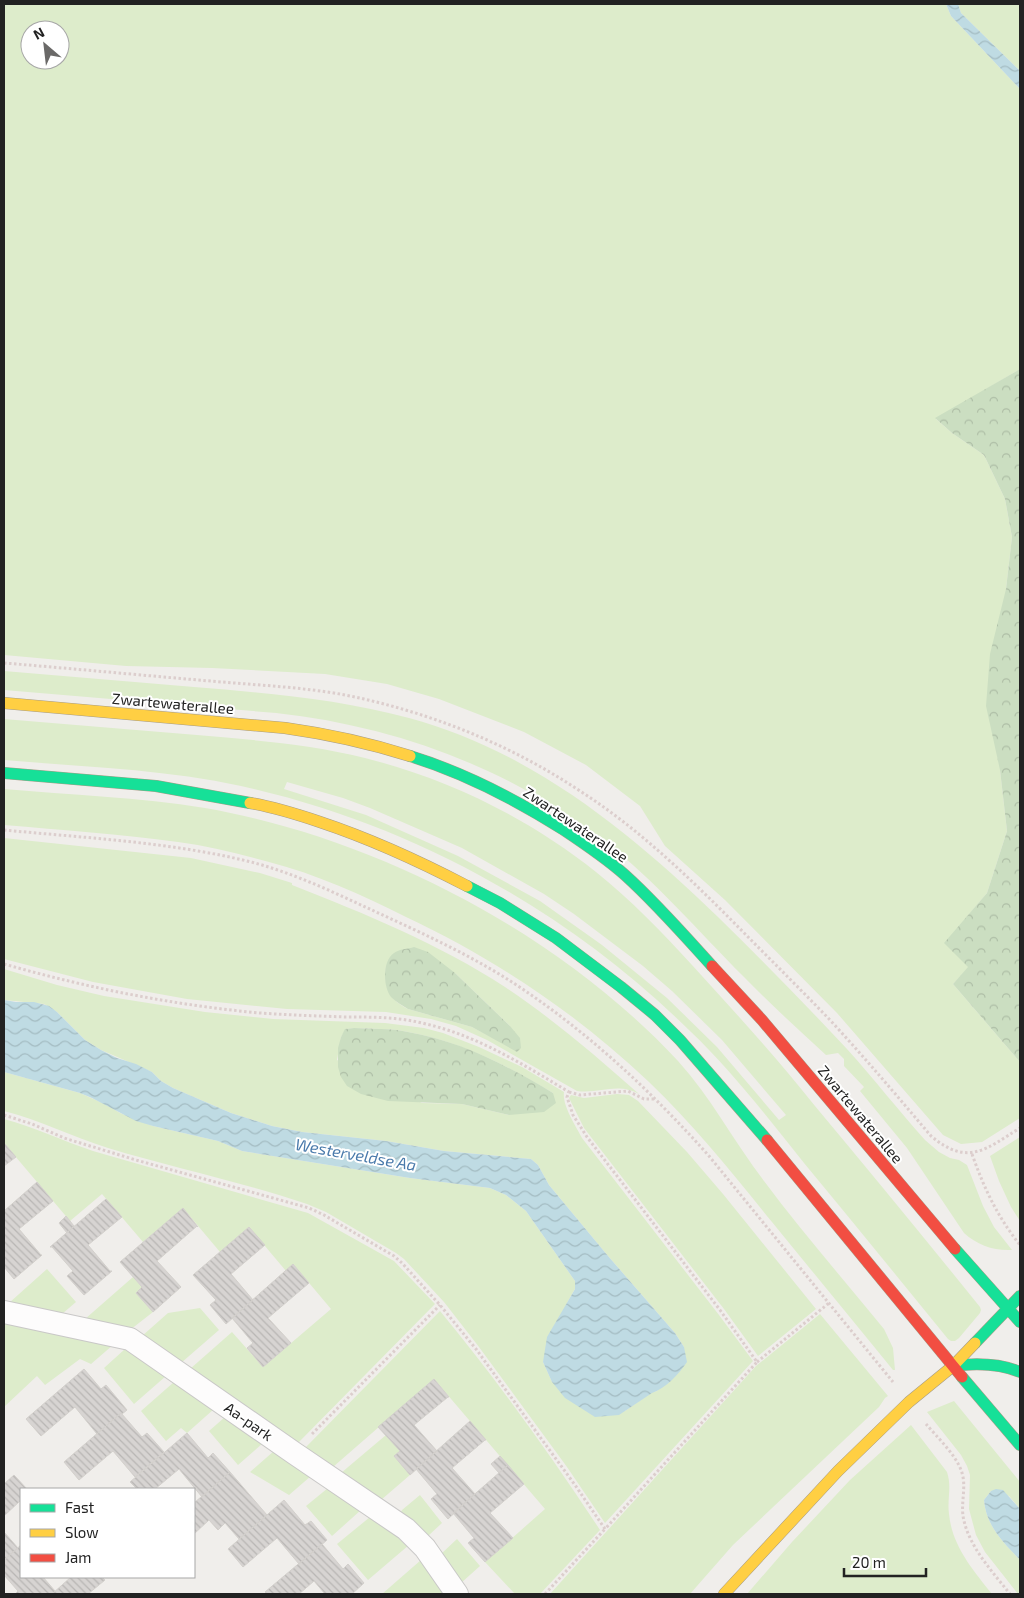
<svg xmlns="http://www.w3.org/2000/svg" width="1024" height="1598" viewBox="0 0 1024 1598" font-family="'Exo 2',sans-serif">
<defs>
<pattern id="forest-crowns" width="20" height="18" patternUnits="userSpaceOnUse" patternTransform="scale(1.25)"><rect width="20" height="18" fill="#cbdec1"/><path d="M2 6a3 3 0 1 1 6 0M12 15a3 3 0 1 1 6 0" fill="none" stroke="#aebea6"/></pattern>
<pattern id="water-waves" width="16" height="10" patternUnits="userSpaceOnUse" patternTransform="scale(1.25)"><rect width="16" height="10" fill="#bfdbe3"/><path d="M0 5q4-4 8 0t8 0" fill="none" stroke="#a4bcc2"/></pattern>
<pattern id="building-back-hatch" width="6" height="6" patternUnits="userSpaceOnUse" patternTransform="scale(1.25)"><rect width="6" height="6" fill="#d7d4d2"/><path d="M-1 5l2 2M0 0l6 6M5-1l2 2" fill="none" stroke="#b8b6b4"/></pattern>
</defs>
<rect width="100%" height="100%" fill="#f0eeeb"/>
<path fill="#ddeccb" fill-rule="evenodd" d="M4,4H946L951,16L1020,89V369L936,419L952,433L984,455L1005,499L1012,537L1006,589L1000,770L1007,831L987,893L945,943L969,967L953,984L1020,1062V1118L982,1142L961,1144L943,1135L837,1013L725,900L665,846L640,806L586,765L524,732L439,699L387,684L325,674L212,668L126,666L4,655ZM30,30H60V60H30Z
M958,4H1020V71L961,13Z
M4,671C67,676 131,682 194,687C267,693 339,699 409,718C531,751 629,831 718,917C762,960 805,1004 847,1049C874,1079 899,1111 925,1140L939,1152L950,1158L959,1160L967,1165L983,1206L994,1227L1012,1250C994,1251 977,1245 964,1233L907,1148L860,1091L864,1087L844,1066V1059L838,1053L826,1055C798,1029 770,1004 744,977C697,930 655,880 603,840C508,768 395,726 276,713L4,690Z
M4,719C68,724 132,730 197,735C253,740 310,744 365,758C449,779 528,818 596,872C631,900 662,932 692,965C734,1011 776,1057 815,1106C871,1173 926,1240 980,1307L981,1310L980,1313L959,1338L955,1341H951L948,1339C900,1280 852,1221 804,1163C768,1118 732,1071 690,1031C567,910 410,823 241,786C163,769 83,767 4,760ZM287,782L343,798L370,808L462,848L544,894L574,914L643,966L672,991L722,1040L786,1115L779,1120L717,1047L667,998L602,945L540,901L458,856L366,815L284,789Z
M4,789C70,795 139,797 205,808C377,838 559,933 678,1061C711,1097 734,1142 764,1181C802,1232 844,1280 884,1329L893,1348L895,1370H893C853,1321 812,1271 772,1222C733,1174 694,1125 649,1082C576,1013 497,960 406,917C362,895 316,874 269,862C239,854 209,846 178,842C120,834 62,830 4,825Z
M4,838L191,858L260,873L292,883V885C366,914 439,944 505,987C553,1019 596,1056 639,1094C617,1082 600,1094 577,1091L487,1040L456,1026L431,1019L386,1012L287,1009L187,999L93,982L4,959ZM386,967L455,973L510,1026L491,1037L472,1027L408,1009C389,999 384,989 386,967Z
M4,969L57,985L104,996L205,1012L273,1019L385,1023L424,1028L443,1033L479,1047L522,1067L564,1092C562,1106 576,1126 582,1138L719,1315L753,1361L605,1523L567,1467L479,1347L444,1302L404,1259L396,1253L326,1212L307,1204C242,1182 174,1168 108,1148C72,1137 40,1120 4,1111V1072L80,1093L107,1105L120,1113L153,1126L218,1141L242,1151L410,1178L490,1188L506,1195L526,1211L575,1281L576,1287L567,1303L543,1362L552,1382L625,1411L652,1392L657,1391L684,1347L675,1333L608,1256L549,1185L538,1165L531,1159L444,1151L386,1141L302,1132L272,1126L231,1113L173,1088L161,1081L152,1072L101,1050L85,1040L57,1012L44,1004L4,1000ZM354,1028C372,1029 391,1028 408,1032C460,1041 508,1066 553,1093L509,1115L462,1104L422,1103L337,1060L341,1037L346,1029Z
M617,1094L629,1095L638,1101L687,1152L723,1194L816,1309L758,1356L724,1309L584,1128L569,1098L571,1095L584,1098Z
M4,1119C34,1127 63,1141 93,1151L308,1213L394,1261L435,1304L298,1443L190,1369L232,1332L263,1367L331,1309L294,1265L286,1271L249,1227L220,1252L183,1208L143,1242L102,1194L70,1221L4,1143Z
M1020,1137V1221L1011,1207L999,1181L990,1156Z
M47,1269L76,1302L62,1314L9,1303Z
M133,1277L142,1287L136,1293L153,1312L130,1330L85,1319Z
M200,1308L219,1330L181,1363L142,1336L168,1313Z
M440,1311C497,1380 550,1454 600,1530L540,1594H515L485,1562L545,1509L434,1379L333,1467L305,1448Z
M820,1314L888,1396L885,1398L879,1407L733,1545L690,1594H550L756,1366Z
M4,1322L113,1345L91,1364L80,1359L45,1385L37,1376L4,1407Z
M125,1349L166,1376L134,1404L104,1368Z
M174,1382L214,1409L187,1433L181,1428L166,1441L141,1411Z
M954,1401L1020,1482V1509L1009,1496L991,1491L984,1500C986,1526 1003,1542 1020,1560V1594H1018L985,1552L976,1535L969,1509L970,1475L967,1466L961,1455L927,1412Z
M225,1417L263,1443L238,1465L209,1431Z
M911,1425L947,1472C952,1487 947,1499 949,1514C952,1546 973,1570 992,1594H747L792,1542L850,1480Z
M386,1435L400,1451L394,1456L410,1475L381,1500L341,1473Z
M274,1451L311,1476L289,1495L250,1472Z
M328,1488L361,1510L332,1536L306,1506Z
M420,1495L442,1523L428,1536L400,1514L402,1510Z
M370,1517L409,1545L368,1580L337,1544Z
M457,1539L480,1566L461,1583L441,1554Z
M421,1560L445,1594H382Z"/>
<path fill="url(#forest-crowns)" d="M1020,369V1062L953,984L968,967L944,943L987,893L1007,831L1000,770L986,706L990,654L1006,589L1012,537L1005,499L984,455L952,433L935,418Z
M414,947L428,952L455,973L510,1026L520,1038L521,1048L517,1052L472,1027L408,1009C402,1005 396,1002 391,997C383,987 382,961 394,953C399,949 408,949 414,947Z
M354,1028C372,1029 391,1028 408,1032C461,1041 508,1066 553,1093L556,1103L544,1112L509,1115L462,1104L388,1101L361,1094L347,1086L341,1077L338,1067V1048L341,1037L345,1029Z"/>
<path fill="url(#water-waves)" d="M946,4H958L961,13L1020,71V89L951,16Z
M4,1000L16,1002H34L49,1006L57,1012L85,1040L101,1050L117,1058L136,1064L152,1072L161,1081L173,1088L231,1113L272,1126L302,1132L386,1141L444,1151L531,1159L538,1165L549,1185L608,1256L675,1333L684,1347L687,1362C679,1374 666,1388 652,1393L619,1415L595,1417L565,1398L552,1382L543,1362L547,1337L575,1289V1281L526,1211L506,1195L490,1188L410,1178L242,1151L218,1141L153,1126L136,1121L92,1098L80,1093L4,1072Z
M996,1489L1003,1490L1020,1509V1560C1003,1542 986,1526 984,1500L991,1491Z"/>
<path fill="url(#building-back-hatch)" stroke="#d3d0cc" d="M4,1143L16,1157L4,1166Z
M37,1182L53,1201L19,1229L41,1255H42L14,1279L4,1267V1211Z
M106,1199L122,1217L88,1245L110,1271H112L84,1295L67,1276L73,1271L52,1247H50Z
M183,1208L198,1227L197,1226L157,1261L181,1287L153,1312L136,1293L142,1287L120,1262Z
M66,1216L74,1226L67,1233L59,1223Z
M249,1227L265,1245L231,1274L253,1300L226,1324L210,1305L216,1300L193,1275Z
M293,1264L309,1283L268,1318L291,1343L263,1367L247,1348L253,1343L232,1318Z
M84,1369L101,1389L106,1385L127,1410L122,1414L121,1413L97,1434L75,1407L41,1436L26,1419Z
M434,1379L449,1397H448L414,1425L437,1451L410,1475L394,1456L400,1451L378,1427Z
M121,1413L142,1437L147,1433L164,1452L135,1477L113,1451L79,1480L64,1462Z
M470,1421L486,1440H485L452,1468L475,1494L448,1519L431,1499L437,1494L416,1469Z
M187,1433L208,1458L213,1453L230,1472L202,1497L179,1469L155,1489H137L130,1482Z
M500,1456L508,1465L499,1473L491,1464Z
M508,1465L524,1484L490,1513L513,1538L485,1562L468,1543L474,1538L453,1513Z
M230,1472L267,1515L239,1539L225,1523L218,1530L209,1520L194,1534V1503Z
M14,1475L27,1489H21V1500L4,1516V1484Z
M284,1500L305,1525L311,1521L327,1540L299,1564L277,1538L243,1567L228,1549Z
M4,1532L18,1548L4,1560Z
M322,1544L343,1569L348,1564L364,1583L352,1594H325L314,1581L299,1594H267L265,1592Z
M21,1545V1577H43L55,1591L52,1594H15L18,1591L4,1575V1560Z
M71,1577H102L105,1580L88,1594H52Z"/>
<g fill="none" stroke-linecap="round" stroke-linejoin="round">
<defs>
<path id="street" d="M4,1312L130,1339L294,1453L406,1529L425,1548L457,1594"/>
<path id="fast" d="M410,756C465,773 515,799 564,830C585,844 606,858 625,875C656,903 684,935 712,966
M4,773L156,786L250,803
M467,886L500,903L556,938L621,987L655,1015L680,1040L767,1140
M955,1249L1020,1322
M975,1343L1020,1296
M953,1366C976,1363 998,1363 1020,1372
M962,1377L1020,1445"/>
<path id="slow" d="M4,703L285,728C328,734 369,743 410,756
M250,803C274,807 296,814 320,822C371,839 419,861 467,886
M724,1594L838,1471L909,1402L953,1366L975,1343"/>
<path id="jam" d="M712,966L762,1020L955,1249
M767,1140L962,1377"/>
</defs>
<use href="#street" stroke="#c9c8c7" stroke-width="24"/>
<use href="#fast" stroke="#a79c86" stroke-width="12"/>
<use href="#slow" stroke="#a79c86" stroke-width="12"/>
<use href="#jam" stroke="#a79c86" stroke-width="12"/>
<path stroke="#dccecd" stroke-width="3" stroke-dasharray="2.5 2.5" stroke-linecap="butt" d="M4,663C77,669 150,676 222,682C269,686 318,688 364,699C441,717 514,747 580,791C644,832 700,888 753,942C779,968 805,994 830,1020C865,1058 898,1097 931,1136C968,1167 986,1149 1020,1128
M4,830C86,838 171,842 251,862C294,873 335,893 374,911C424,934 475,957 521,988C591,1035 653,1093 709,1156L893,1382
M4,964C88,988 173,1005 260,1013C289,1015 318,1016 347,1017C374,1017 400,1017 426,1024C478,1036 524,1065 569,1092L567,1097L573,1115L587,1137L720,1310L757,1362L605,1529L575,1485L476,1349L440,1305L402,1263L394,1256L324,1215L309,1208L136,1160L64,1138L32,1124L4,1115
M569,1092L580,1095L628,1091L644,1099H655
M972,1154C984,1188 997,1216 1020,1245
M757,1362L829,1303
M926,1424C937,1437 955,1454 961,1470C967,1485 961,1500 963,1516C968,1546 992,1571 1010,1594
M312,1434L440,1305
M545,1594L605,1529"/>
<use href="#street" stroke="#fdfcfc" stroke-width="22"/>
<use href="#fast" stroke="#16e098" stroke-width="11"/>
<use href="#slow" stroke="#ffcf43" stroke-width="11"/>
<use href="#jam" stroke="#f24e42" stroke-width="11"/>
</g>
<g text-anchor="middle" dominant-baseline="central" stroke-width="4" stroke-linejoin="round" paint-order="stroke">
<g font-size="15" fill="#222" stroke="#fff">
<text transform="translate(173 703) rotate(5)">Zwartewaterallee</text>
<text transform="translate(576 824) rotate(34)">Zwartewaterallee</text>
<text transform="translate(861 1114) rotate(50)">Zwartewaterallee</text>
<text transform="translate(249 1421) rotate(35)">Aa-park</text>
</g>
<g font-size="16" font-style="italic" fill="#4a7aab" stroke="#fff">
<text transform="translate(356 1154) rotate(10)">Westerveldse Aa</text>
</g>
</g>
<rect width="1024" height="1598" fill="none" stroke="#222222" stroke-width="10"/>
<rect x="20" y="1488" width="175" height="90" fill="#ffffff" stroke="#a7a7a7"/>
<rect x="30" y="1504" width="25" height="8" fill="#16e098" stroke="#a7a7a7"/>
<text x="65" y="1513" font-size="15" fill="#222222">Fast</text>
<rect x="30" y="1529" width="25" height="8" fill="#ffcf43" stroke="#a7a7a7"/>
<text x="65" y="1538" font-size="15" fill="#222222">Slow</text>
<rect x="30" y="1554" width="25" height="8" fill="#f24e42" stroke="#a7a7a7"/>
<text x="65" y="1563" font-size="15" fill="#222222">Jam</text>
<g transform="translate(45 45) rotate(332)"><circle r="24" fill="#ffffff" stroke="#a7a7a7"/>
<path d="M0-4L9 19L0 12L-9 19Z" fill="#6a6968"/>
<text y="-8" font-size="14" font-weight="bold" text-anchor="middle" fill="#222222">N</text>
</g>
<path d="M844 1568v8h82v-8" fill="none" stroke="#222222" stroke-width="2.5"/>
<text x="852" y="1568" font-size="15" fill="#222222" stroke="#ffffff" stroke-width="4" paint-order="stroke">20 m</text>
</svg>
